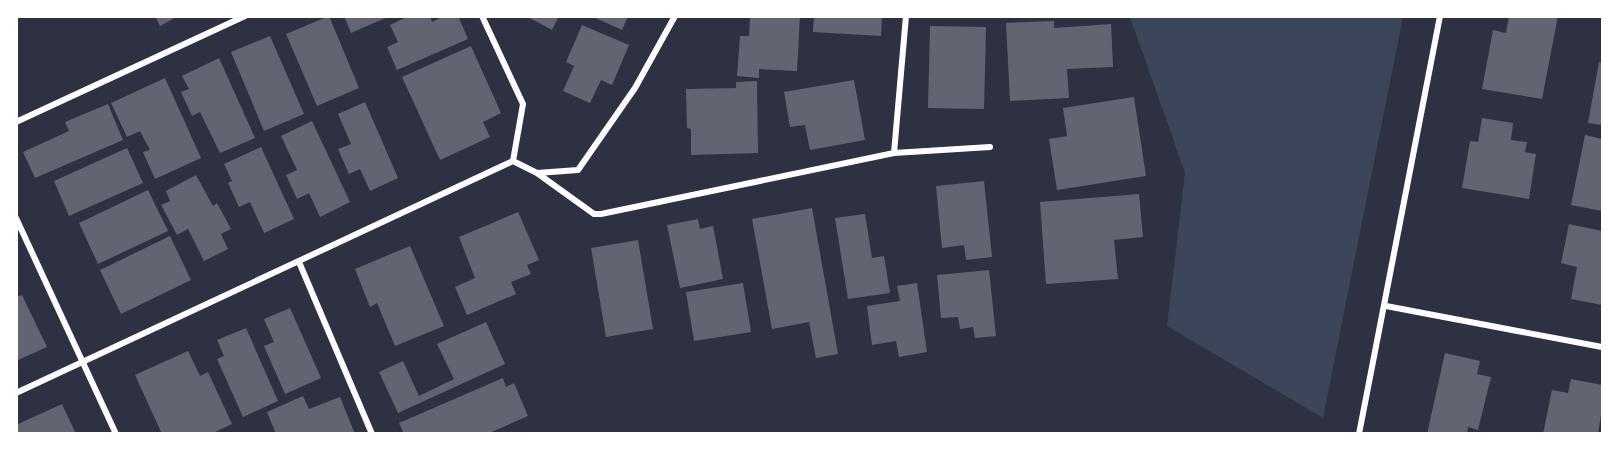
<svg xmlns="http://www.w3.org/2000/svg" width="1619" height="450" viewBox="0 0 1619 450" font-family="'Sofia Sans Condensed',sans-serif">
<rect width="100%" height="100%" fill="#2d3142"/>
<path fill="#3c4559" d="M1130,17H1403L1323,418L1167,326L1185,173Z"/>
<path fill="#626471" d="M155,16H178L160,26Z
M329,16L359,88L317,106L286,34Z
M344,16H390L351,33Z
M409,16H430L432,22L444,16H458L468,39L397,70L387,47L398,42L390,25Z
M526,16H559L552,30Z
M591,16H628L622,30Z
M750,16H800L797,71L759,69V78L737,76L740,36H749Z
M814,16H882L881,36L813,32Z
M1509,16H1558L1542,99L1482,89L1493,30L1506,33Z
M1054,21V28L1111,24L1113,67L1067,69L1069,98L1010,101L1006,23Z
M582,25L629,45L612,85L601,80L590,103L563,91L574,66L566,62Z
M930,26L986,27L984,109L928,108Z
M270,36L304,114L264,131L231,52Z
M471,46L501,113L483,122L490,137L440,160L402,77Z
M219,58L255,138L220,153L200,112L192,116L181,92L189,89L182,76Z
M1599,62L1602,63V125L1588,123Z
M165,78L201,158L155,179L143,152L150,150L140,131L127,137L111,103Z
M854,80L865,140L810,150L805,125L790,127L784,92Z
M757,81L758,153L691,155V129L687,128L686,89L736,88V82Z
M1134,97L1146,176L1057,190L1049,139L1067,136L1063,108Z
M365,102L398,178L370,191L360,169L349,174L338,149L351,144L338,114Z
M108,104L123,140L35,178L23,152L69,131L65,122Z
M1482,118L1513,123L1511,140L1527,142L1525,152L1536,154L1529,199L1462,188L1470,141L1478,142Z
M312,121L350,202L320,217L309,193L297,199L286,175L297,170L281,136Z
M1585,135L1602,139V211L1571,205Z
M261,147L294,219L264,233L250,202L239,207L228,183L232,181L224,164Z
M127,148L143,183L69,216L54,181Z
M196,175L213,206L217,203L231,229L221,234L228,249L204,261L188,229L177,235L161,205L170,201L166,191Z
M984,181L992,257L966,260L964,245L942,248L936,186Z
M148,190L168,231L98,264L79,223Z
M1139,194L1143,237L1114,240L1118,279L1046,284L1040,202Z
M812,208L838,354L816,358L809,322L772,329L752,219Z
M518,212L539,260L527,265L531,274L511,282L516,294L467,315L455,287L475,278L459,237Z
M865,214L872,258L884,256L890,293L848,299L835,218Z
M698,219L700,229L713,226L723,279L680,288L667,225Z
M1569,224L1602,231V305L1571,299L1577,267L1561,263Z
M170,236L191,280L121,314L100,270Z
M638,240L653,329L606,337L591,248Z
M410,246L444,326L395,346L377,303L370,307L355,269Z
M989,270L996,336L975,338L973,327L960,329L958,317L941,318L937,275Z
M743,283L751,332L694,341L686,292Z
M917,283L927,352L899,357L896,341L872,345L867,306L900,301L897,286Z
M22,295L47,347L16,361V297Z
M290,308L321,378L285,394L264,346L274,342L264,319Z
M486,322L505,364L398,413L379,372L403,361L419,396L454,379L437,344Z
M246,328L278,401L243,417L217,359L224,356L217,340Z
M188,351L200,376L208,372L232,424L211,434H162L135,375Z
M1445,353L1480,361L1477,374L1491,377L1478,430L1468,427L1467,434H1427Z
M503,378L506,387L514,383L528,416L487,434H404L399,423Z
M1571,379L1602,385V409L1598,434H1543L1552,390L1568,393Z
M303,396L309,409L340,397L355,434H276L267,412Z
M62,404L76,434H16V425Z"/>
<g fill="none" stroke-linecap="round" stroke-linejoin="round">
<path stroke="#fff" stroke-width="6" d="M482,16L523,104L513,161L537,173L578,170L635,88L675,16
M16,122L245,16
M894,153L906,16
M537,173L594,214H601L894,153L990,147
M16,218L116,434
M299,262L372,434
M1386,306L1602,347
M16,393L513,161
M1359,434L1440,16"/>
</g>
<rect width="1619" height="450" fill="none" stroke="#ffffff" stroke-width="36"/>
</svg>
